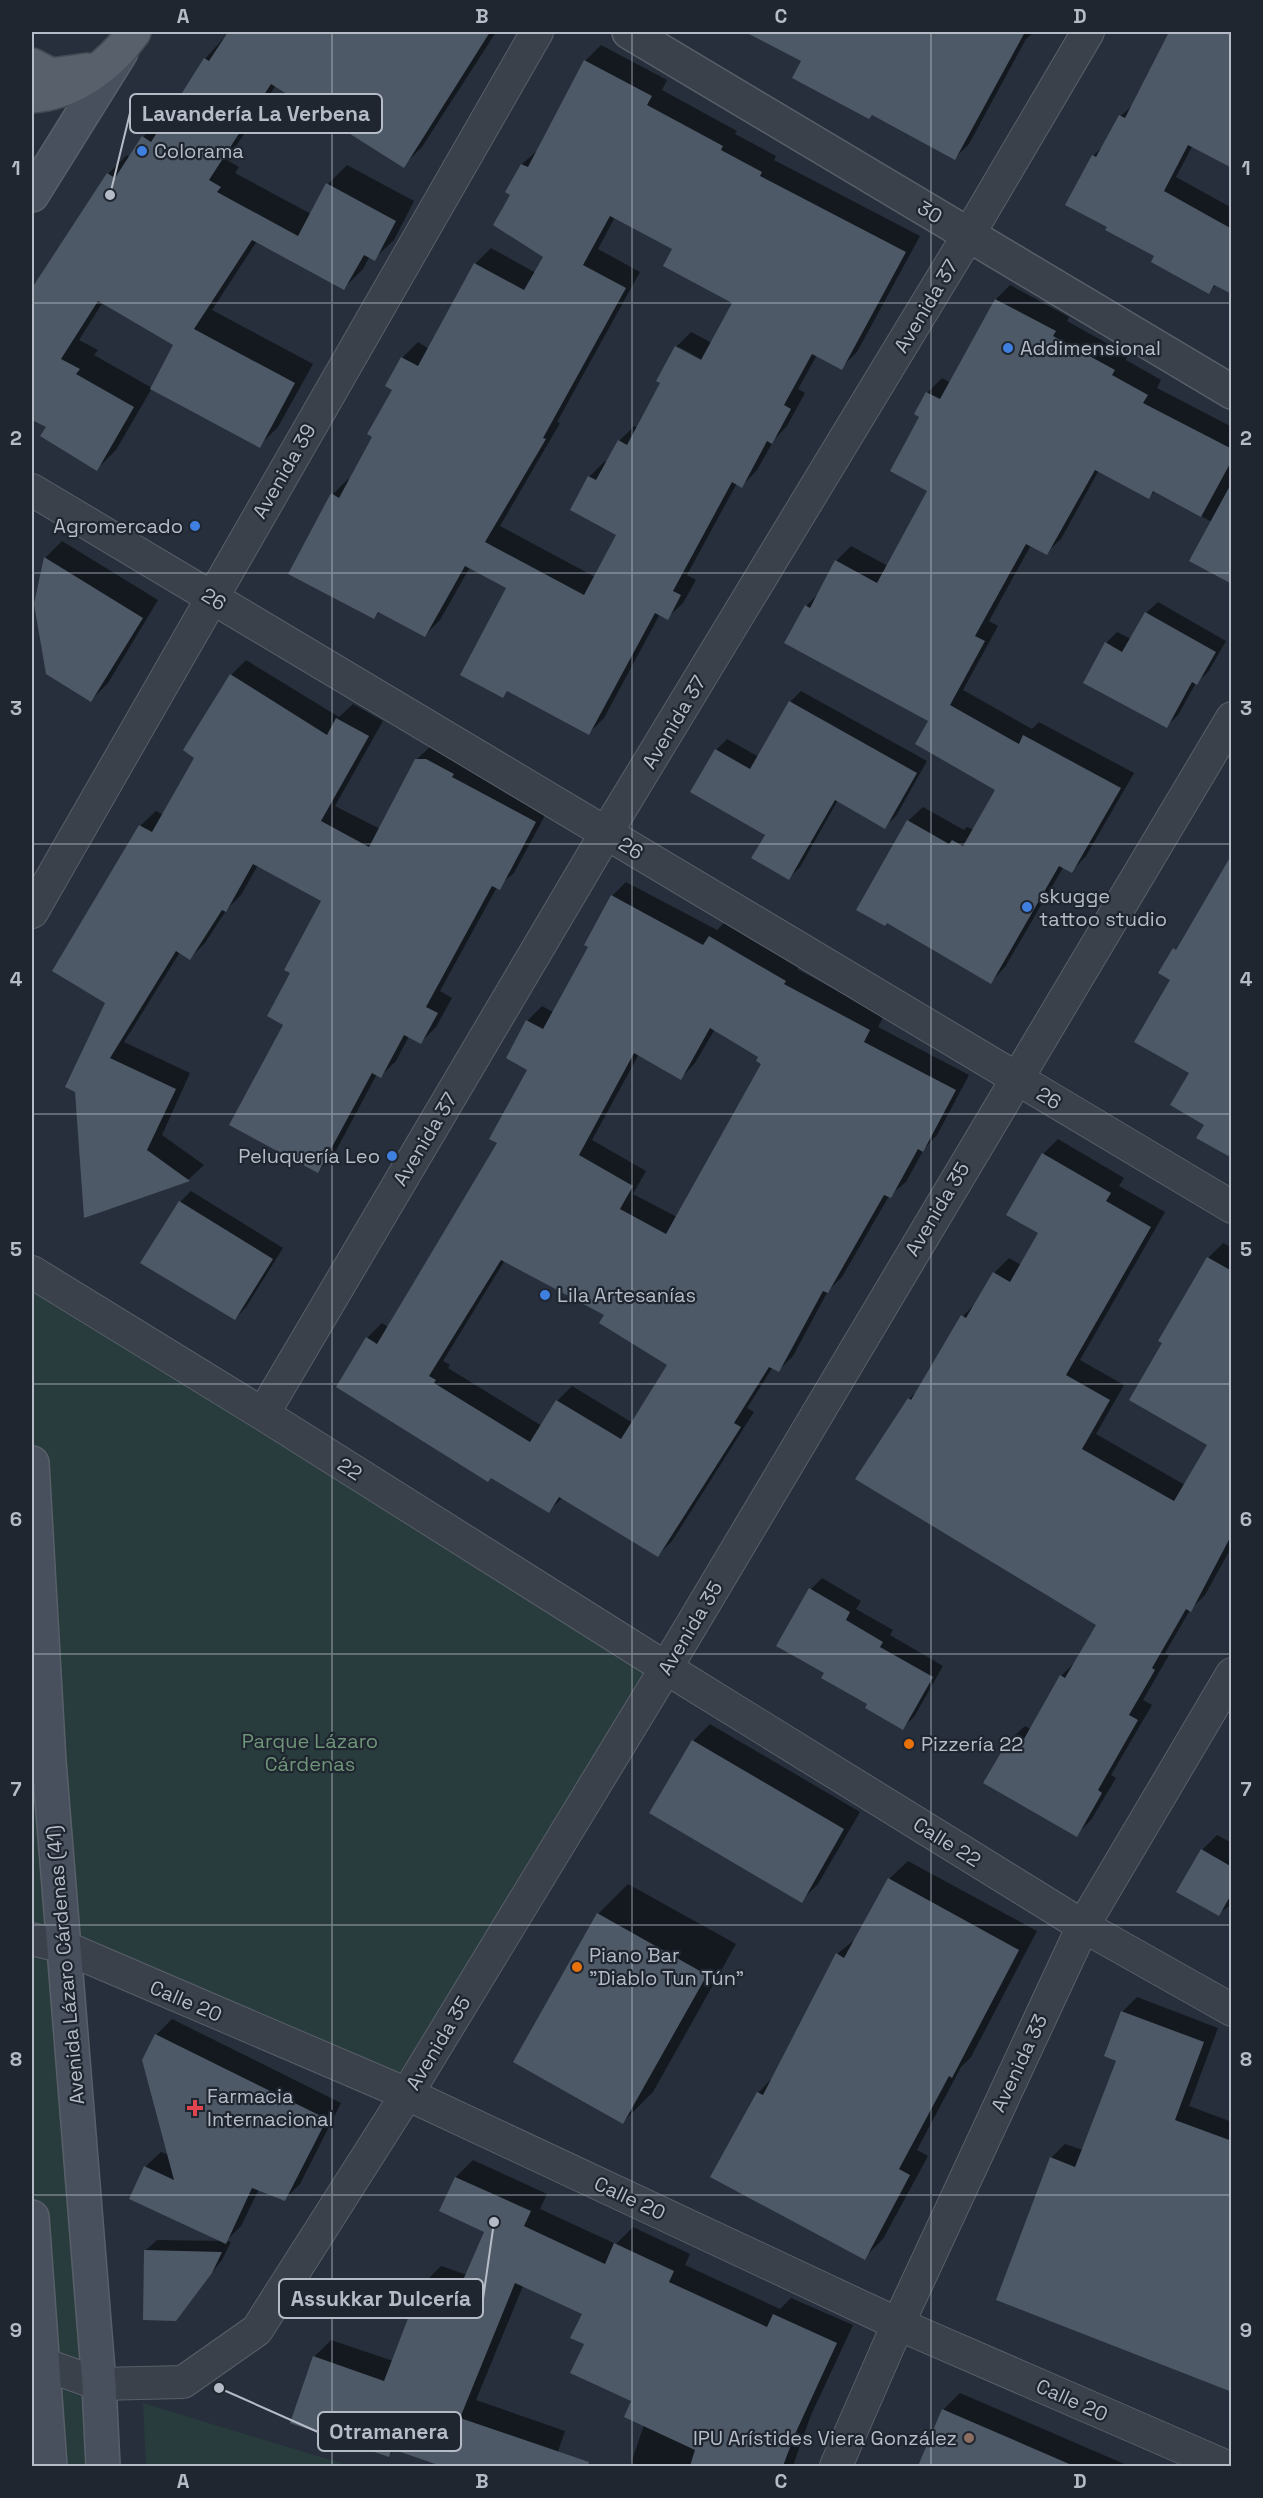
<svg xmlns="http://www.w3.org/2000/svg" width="1263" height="2498" viewBox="0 0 1263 2498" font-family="'Space Grotesk',sans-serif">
<rect width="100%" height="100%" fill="#262f3b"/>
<path fill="#293c3d" d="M32,1276L666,1668L407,2094L65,1948L103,2466H50L32,2218Z
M143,2403L350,2466H146Z"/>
<path fill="#0007" fill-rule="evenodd" d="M229,32H496L422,147L403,166L276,85L227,160L239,167L235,173L311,214L328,184L347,165L414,201L394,240L374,259L370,256L363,269L344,288L257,241L212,310L313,364L278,427L259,446L152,388L116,450L97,469L48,426L32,418V290L108,174L127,155L130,157L143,137L162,118L166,121L205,59ZM103,302L175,345L152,388L94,355L98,350L79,340Z
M749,32H1034L1026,39L969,144L955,158L803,60Z
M1171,32H1232V166L1193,145L1176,177L1232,208V292L1217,284L1209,292L1109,226L1093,156L1106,143L1121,116L1135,103Z
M601,45L667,80L662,90L737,131L735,134L776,156L774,160L920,236L857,352L841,368L817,355L798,389L805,393L787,426L774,440L757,470L742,486L737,483L687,575L696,580L683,603L667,618L660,614L604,718L589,733L508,690L502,696L508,588L470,567L440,620L425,635L380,611L374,618L333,494L348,479L350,480L374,437L394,389L402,358L418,342L429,349L475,264L491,248L536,273L546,256L512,194L507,192L522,164L538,150L585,61ZM615,217L674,249L734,302L712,343L691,332L676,347L662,383L638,428L634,426L619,441L607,462L605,461L589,477L572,509L618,534L595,577L500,526L560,423L557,422L640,272L598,249ZM679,347L708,363L707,365L679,350Z
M1010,285L1069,317L1067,321L1128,355L1126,360L1161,380L1157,388L1232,427V583L1212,522L1155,491L1149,497L1099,470L1061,539L1046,553L1031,545L989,621L998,626L963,690L1032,729L1039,722L1134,773L1086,856L1072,871L1064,866L1005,967L991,982L888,922L908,821L923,807L964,830L967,827L974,830L997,789L930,720L806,606L820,592L836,561L851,546L888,566L929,490L921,417L927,393L942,378L951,383L996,299Z
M62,541L158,600L108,683L91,700L36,602L45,558Z
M1158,602L1226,641L1208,672L1196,683L1178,715L1167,726L1106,643L1117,632L1131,639L1146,613Z
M246,660L339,717L353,704L383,721L335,806L380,829L416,760L432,745L550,806L514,873L497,887L440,991L452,998L436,1027L421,1042L409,1036L396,1061L381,1076L377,1074L333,1156L318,1171L285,1024L292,973L323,901L258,865L241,895L227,909L205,943L190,958L180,952L124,1042L190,1073L162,1135L204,1165L189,1179L86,1216L107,1002L140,826L156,811L164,815L196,757L185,750L231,675Z
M801,691L927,761L896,816L884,827L838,800L800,867L789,878L716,750L727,739L759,757L790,702Z
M626,882L717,930L725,922L800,966L797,969L884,1016L878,1027L969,1075L937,1135L924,1149L906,1182L889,1196L842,1277L828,1291L793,1356L779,1370L773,1367L747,1408L754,1412L672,1541L658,1555L563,1497L549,1511L367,1338L382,1323L388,1327L499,1142L529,1069L527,1021L542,1006L553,1012L590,946L612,896ZM715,1029L760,1056L763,1063L677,1217L633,1194L646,1171L592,1140L639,1054L681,1078L695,1063ZM505,1260L606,1315L669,1364L633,1423L572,1386L557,1401L542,1426L448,1368L450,1365L443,1361Z
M1058,1139L1124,1178L1119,1186L1165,1212L1080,1360L1124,1385L1096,1434L1185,1485L1209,1445L1164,1342L1160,1340L1208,1258L1223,1243L1232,1248V1546L1205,1595L1190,1610L1165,1653L1169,1655L1143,1700L1152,1705L1111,1775L1116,1778L1091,1820L1076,1835L1010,1740L1025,1726L1031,1729L1061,1676L1076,1661L1098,1625L909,1399L920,1388L963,1316L978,1301L994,1273L1009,1258L1021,1265L1040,1233L1043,1154Z
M191,1191L283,1248L246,1307L235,1319L180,1202Z
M822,1578L861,1601L856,1609L893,1630L890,1635L943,1666L914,1717L902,1728L826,1672L811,1589Z
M710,1724L860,1812L818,1884L801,1901L693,1741Z
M1217,1835L1232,1843V1904L1218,1914L1178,1891L1202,1850Z
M908,1861L1037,1931L971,2057L961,2067L917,2150L928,2156L883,2239L864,2258L758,2093L774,2076L837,1954L858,1937L889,1879Z
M628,1884L736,1944L653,2092L623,2122L598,1914Z
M1137,1997L1218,2028L1189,2106L1232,2122V2391L1051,2158L1065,2144L1083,2150L1118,2060L1122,2012Z
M172,2019L341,2103L300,2184L284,2200L259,2189L241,2226L226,2241L231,2242L222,2260L175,2319L145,2251L157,2240L224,2241L145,2167L161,2152L169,2155L144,2060L156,2035Z
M473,2160L547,2194L540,2209L616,2244L633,2227L690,2254L685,2265L780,2309L791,2298L853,2325L811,2415L793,2466H630L644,2425L633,2400L586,2343L584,2313L523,2286L476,2400L565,2431L553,2466H446L395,2449L389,2456L314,2357L331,2340L393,2361L424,2283L441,2266L467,2275L486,2231L456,2177Z
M960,2393L1129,2466H919L944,2409Z"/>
<path fill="#4e5967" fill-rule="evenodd" d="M228,32H490L404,168L271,84L209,180L221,187L217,192L298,236L326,183L396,221L375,261L364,255L344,290L252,240L194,329L295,383L260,448L150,389L173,345L98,301L61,359L80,369L76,374L134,407L97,471L40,436L46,427L32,420V288L107,173L115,178L142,136L151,142L204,58L209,61Z
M745,32H1025L955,160L872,115L869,119L792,78L801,61Z
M1169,32H1232V168L1188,145L1164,191L1232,229V294L1214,285L1209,294L1151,262L1154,256L1105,230L1107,227L1065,205L1092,155L1096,157L1119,115L1125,118Z
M584,60L652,96L647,105L723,146L721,150L762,172L760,176L906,252L842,370L812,354L784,405L791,409L772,444L767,441L742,488L732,482L673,591L681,595L668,620L655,613L589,735L507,691L503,698L460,675L506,588L465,566L425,637L378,612L374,619L288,574L331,493L339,498L372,437L367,434L392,390L385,386L401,357L418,366L474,263L524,290L543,257L493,225L510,195L505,192L521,164L528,167ZM610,216L672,249L663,266L732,303L701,360L675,346L656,381L660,383L627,445L618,440L596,480L588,476L570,510L616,535L584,595L485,542L546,439L543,438L626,288L583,265Z
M995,299L1056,331L1053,336L1115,370L1112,375L1148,395L1143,403L1232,449V460L1201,517L1153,491L1149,499L1095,470L1047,555L1026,544L975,636L985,641L950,705L1019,744L1023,735L1121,788L1072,873L1059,866L991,984L887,923L885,926L856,910L907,820L949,844L952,840L963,846L995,790L915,744L928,721L784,643L805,605L810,608L835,560L877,583L927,491L890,471L919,417L914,414L926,392L940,399Z
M1232,482V584L1189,561Z
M44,557L143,618L91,702L46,674L34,604Z
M1145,612L1216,652L1197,685L1192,682L1167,728L1083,683L1105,642L1122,652Z
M230,674L327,735L336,718L369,736L321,821L369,847L415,759H426L454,774L452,777L536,822L500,890L492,886L426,1007L438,1013L421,1044L404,1035L381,1078L372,1073L318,1173L229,1125L283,1025L267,1016L290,973L284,970L321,901L253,864L226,912L222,910L190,960L176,951L110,1058L176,1089L147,1150L190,1181L84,1218L75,1092L65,1087L105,1003L52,971L139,825L152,832L194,758L183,750Z
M789,701L917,773L885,829L835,800L789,880L751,858L765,835L690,792L715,749L750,769Z
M1232,854V1158L1196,1138L1204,1125L1170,1105L1189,1073L1134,1042L1170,980L1158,973L1173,948L1176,950Z
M611,895L703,945L709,936L786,981L784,984L870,1030L864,1042L956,1090L923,1152L918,1149L891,1198L884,1195L828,1293L823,1291L779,1372L769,1367L734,1423L741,1427L658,1557L559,1497L549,1513L491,1478L488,1482L336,1387L366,1337L377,1344L497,1143L489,1139L527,1070L506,1058L526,1020L543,1029L588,947L584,945ZM710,1028L758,1057L756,1061L761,1064L666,1234L620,1209L633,1186L579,1155L634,1053L681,1080ZM501,1260L604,1315L599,1323L667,1365L621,1439L556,1400L530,1442L434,1383L436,1380L429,1376Z
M1042,1153L1111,1193L1106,1201L1151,1227L1066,1375L1110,1400L1082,1449L1174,1501L1207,1445L1129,1400L1162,1343L1158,1341L1207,1257L1232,1271V1534L1191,1612L1186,1609L1152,1668L1155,1670L1129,1715L1138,1720L1098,1790L1102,1793L1077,1837L983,1783L1009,1739L1020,1746L1060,1675L1065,1678L1096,1625L855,1479L908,1398L911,1400L961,1315L966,1318L993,1272L1010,1282L1038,1233L1006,1215Z
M179,1201L273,1259L235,1320L140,1263Z
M809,1588L850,1612L846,1620L883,1642L880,1647L933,1677L903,1730L865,1708L867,1704L821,1678L824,1673L776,1646Z
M692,1740L844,1829L802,1903L649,1813Z
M1201,1849L1232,1867V1893L1219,1916L1176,1892Z
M888,1878L1019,1950L952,2078L949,2076L899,2169L910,2175L865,2260L710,2177L757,2092L763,2095L836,1953L844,1958Z
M597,1913L707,1975L623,2124L513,2062Z
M1121,2011L1204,2042L1175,2120L1232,2141V2392L996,2300L1050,2157L1075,2167L1116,2061L1104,2056Z
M155,2034L327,2119L285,2201L252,2188L226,2244L129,2199L144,2166L174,2180L142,2060Z
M455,2177L531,2211L524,2226L605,2264L614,2243L674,2271L669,2282L767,2327L773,2314L837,2343L795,2434L783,2466H690L695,2450L624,2417L631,2401L570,2373L584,2344L570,2338L582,2314L515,2283L460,2418L589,2462L588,2466H441L392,2449L389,2457L290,2423L313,2356L384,2381L422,2282L457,2294L484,2232L439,2211Z
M144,2250L222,2252L212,2273L176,2321L143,2320Z
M942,2409L1074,2466H918Z"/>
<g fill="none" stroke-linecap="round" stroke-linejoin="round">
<defs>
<path id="minor" d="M32,490L1232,1207
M32,912L537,32
M32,1272L263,1414L666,1668L1083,1926L1232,2010
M263,1414L606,833L969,234L1088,32
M32,1939L64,1947L407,2094L898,2324L1225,2466
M43,2364L99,2384L183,2382L257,2330L407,2094L666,1668L1232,718
M836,2466L898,2324L1083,1926L1232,1674"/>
<path id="tertiary" d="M629,32L1232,392"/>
<path id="secondary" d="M32,195L121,52
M32,1463L49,1762L99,2384L103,2466
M32,2217L50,2466"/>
<path id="primary" d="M32,65L51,75L87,70
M32,96C73,93 110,66 134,32"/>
</defs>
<use href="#minor" stroke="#585f69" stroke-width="34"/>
<use href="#tertiary" stroke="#585f69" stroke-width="36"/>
<use href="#secondary" stroke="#585f69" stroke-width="36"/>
<use href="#primary" stroke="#434a54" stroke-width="36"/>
<use href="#minor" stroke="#3a414b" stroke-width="32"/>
<use href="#tertiary" stroke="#3a414b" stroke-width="33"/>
<use href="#secondary" stroke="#48505e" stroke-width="33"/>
<use href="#primary" stroke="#58606b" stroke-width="33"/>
</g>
<path fill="none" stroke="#b5bcc7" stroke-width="1.5" stroke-opacity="0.55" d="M332,32V2466M632,32V2466M931,32V2466M32,303H1232M32,573H1232M32,844H1232M32,1114H1232M32,1384H1232M32,1654H1232M32,1925H1232M32,2195H1232"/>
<g fill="#3f7fe0" stroke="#1f2630" stroke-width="2">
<circle cx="142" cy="151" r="6"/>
<circle cx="1008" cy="348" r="6"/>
<circle cx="195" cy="526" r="6"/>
<circle cx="1027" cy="907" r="6"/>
<circle cx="392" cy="1156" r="6"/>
<circle cx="545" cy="1295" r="6"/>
</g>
<g fill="#e8710a" stroke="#1f2630" stroke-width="2">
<circle cx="909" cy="1744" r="6"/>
<circle cx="577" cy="1967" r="6"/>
</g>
<path fill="#e0444e" stroke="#1f2630" stroke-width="2" d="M192 2099h6v6h6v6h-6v6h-6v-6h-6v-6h6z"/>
<circle fill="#8d6e63" stroke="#1f2630" stroke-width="2" cx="969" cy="2438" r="6"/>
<g text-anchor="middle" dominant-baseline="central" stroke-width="4.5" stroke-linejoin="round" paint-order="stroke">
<g font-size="20" fill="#b5bcc7" stroke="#1f2630" text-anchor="start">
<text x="154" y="151">Colorama</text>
<text x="1020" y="348">Addimensional</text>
<text x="183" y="526" text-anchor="end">Agromercado</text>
<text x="1039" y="896">skugge<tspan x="1039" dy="23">tattoo studio</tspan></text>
<text x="380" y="1156" text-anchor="end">Peluquería Leo</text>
<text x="557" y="1295">Lila Artesanías</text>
<text x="921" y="1744">Pizzería 22</text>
<text x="589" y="1955">Piano Bar<tspan x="589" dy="23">"Diablo Tun Tún"</tspan></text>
<text x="207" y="2096">Farmacia<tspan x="207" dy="23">Internacional</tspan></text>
<text x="957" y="2438" text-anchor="end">IPU Arístides Viera González</text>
</g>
<g font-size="20" fill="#b5bcc7" stroke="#1f2630">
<text transform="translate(930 212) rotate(31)">30</text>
<text transform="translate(926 306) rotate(-59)">Avenida 37</text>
<text transform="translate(284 471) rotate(-60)">Avenida 39</text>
<text transform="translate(214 599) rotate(31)">26</text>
<text transform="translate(674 722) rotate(-59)">Avenida 37</text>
<text transform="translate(631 848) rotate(31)">26</text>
<text transform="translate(1049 1098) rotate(31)">26</text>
<text transform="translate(425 1139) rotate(-59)">Avenida 37</text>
<text transform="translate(937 1209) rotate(-59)">Avenida 35</text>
<text transform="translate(350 1469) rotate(32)">22</text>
<text transform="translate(690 1628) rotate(-59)">Avenida 35</text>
<text transform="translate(947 1842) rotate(32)">Calle 22</text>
<text transform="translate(65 1965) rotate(-95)">Avenida Lázaro Cárdenas (41)</text>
<text transform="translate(186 2001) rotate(23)">Calle 20</text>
<text transform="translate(438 2043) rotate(-59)">Avenida 35</text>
<text transform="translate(1019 2063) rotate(-65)">Avenida 33</text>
<text transform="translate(630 2198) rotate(25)">Calle 20</text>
<text transform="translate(1072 2400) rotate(24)">Calle 20</text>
</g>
<g font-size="20" fill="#6f9578" stroke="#1f2630">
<text x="310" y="1741">Parque Lázaro<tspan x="310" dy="23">Cárdenas</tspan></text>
</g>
</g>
<path fill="none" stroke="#b5bcc7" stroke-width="2" d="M110 195L130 113M494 2222L483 2299M219 2388L318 2432"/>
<g fill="#b5bcc7" stroke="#1f2630" stroke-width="2">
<circle cx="110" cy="195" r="6"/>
<circle cx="494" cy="2222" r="6"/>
<circle cx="219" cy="2388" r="6"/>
</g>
<g fill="#1f2630" stroke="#b5bcc7" stroke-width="2">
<rect x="130" y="94" width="252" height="39" rx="6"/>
<rect x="279" y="2279" width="204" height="39" rx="6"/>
<rect x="318" y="2412" width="143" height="39" rx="6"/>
</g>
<g font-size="21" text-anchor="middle" font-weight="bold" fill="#b5bcc7">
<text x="256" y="121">Lavandería La Verbena</text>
<text x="381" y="2306">Assukkar Dulcería</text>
<text x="389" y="2439">Otramanera</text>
</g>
<rect width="1263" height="2498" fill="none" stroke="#1f2630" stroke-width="66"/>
<rect x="33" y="33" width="1197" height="2432" fill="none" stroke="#b5bcc7" stroke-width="2"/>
<g font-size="20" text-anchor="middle" font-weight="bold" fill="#b5bcc7">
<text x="183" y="23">A</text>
<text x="482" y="23">B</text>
<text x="781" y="23">C</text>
<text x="1080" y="23">D</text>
<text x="16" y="175">1</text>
<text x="1246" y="175">1</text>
<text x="16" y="445">2</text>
<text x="1246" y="445">2</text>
<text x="16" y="715">3</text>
<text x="1246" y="715">3</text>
<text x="16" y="986">4</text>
<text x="1246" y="986">4</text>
<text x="16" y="1256">5</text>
<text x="1246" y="1256">5</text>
<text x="16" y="1526">6</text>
<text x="1246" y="1526">6</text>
<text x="16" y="1796">7</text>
<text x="1246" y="1796">7</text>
<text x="16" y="2066">8</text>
<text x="1246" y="2066">8</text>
<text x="16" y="2337">9</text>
<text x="1246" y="2337">9</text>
<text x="183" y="2488">A</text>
<text x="482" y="2488">B</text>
<text x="781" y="2488">C</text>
<text x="1080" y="2488">D</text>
</g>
</svg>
